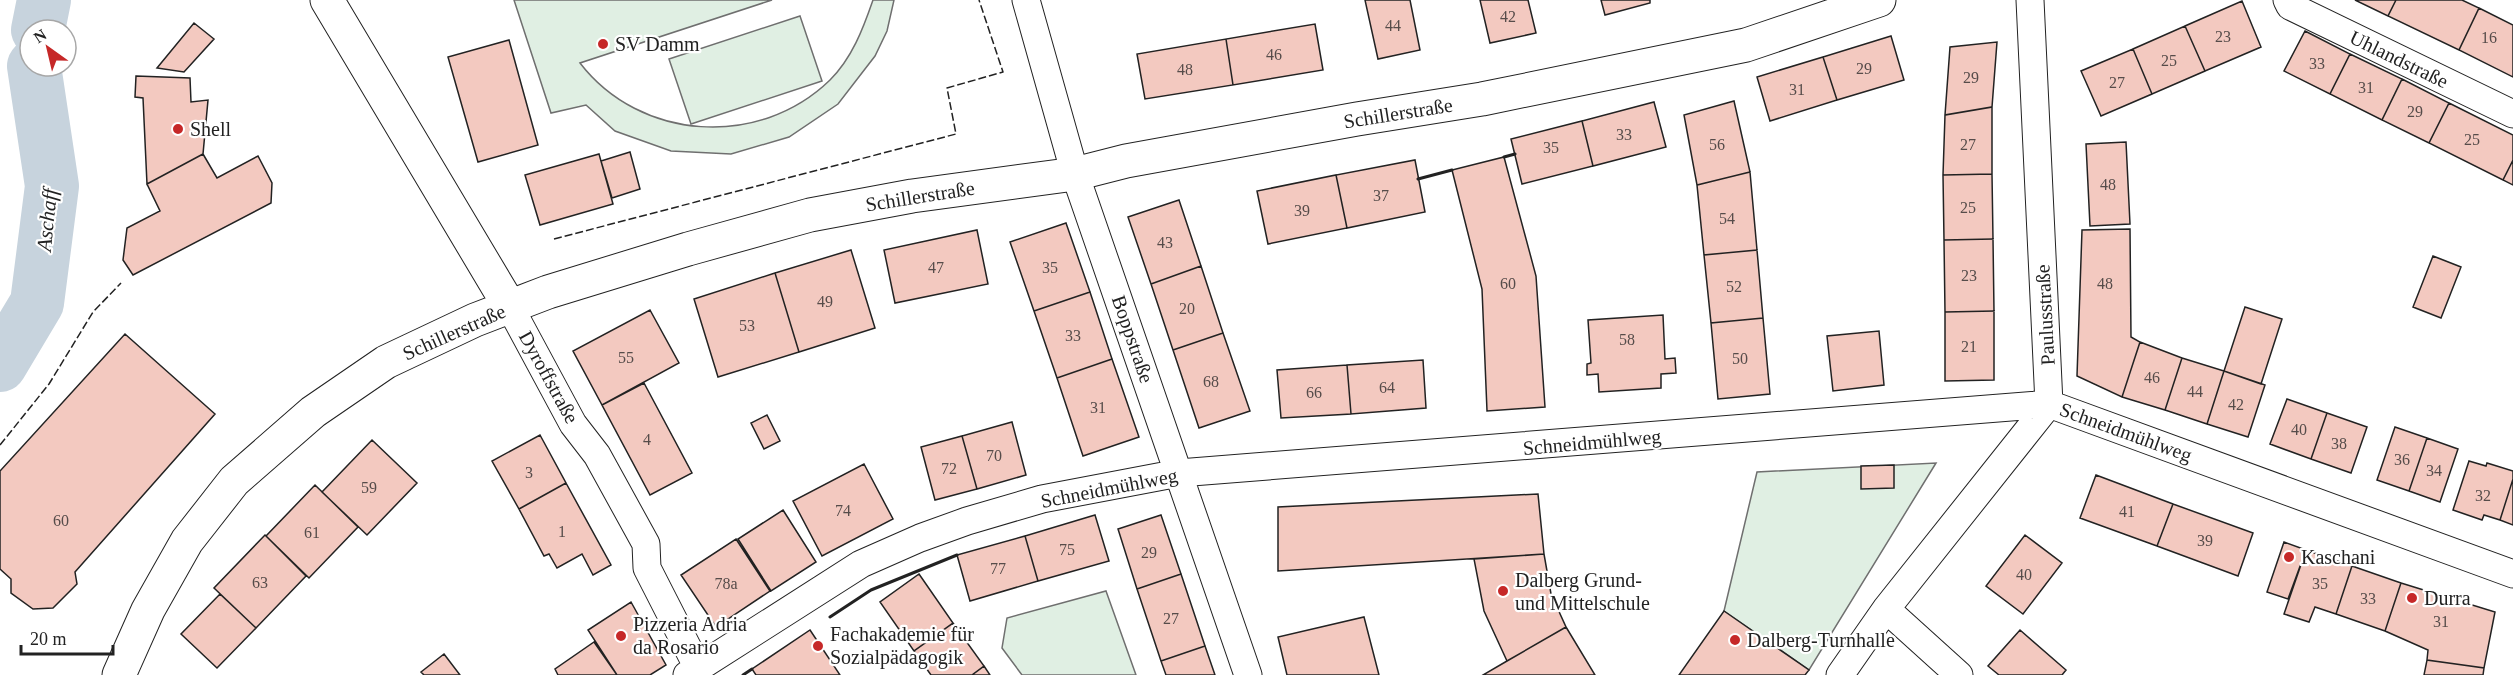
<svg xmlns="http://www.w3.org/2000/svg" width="2513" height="675" viewBox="0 0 2513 675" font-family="'Times New Roman',serif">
<rect width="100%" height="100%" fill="#fff"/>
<path fill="#e0efe3" stroke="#6f6f6f" stroke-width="1.5" d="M514,0H772L580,63C640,141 759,149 830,80C852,58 863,29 873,0H894L887,31L875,56L838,104L789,137L731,154L671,151L615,131L586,105L551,113Z
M800,16L822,81L691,124L669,59Z
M1936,463L1809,670L1724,611L1757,472Z
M1106,591L1136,675H1022L1002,648L1007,618Z"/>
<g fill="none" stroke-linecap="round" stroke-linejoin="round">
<path stroke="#c7d3dd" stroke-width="54" d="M38,30L44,0
M0,365L37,303L52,186L34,66"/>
</g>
<path fill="#f3c9c0" stroke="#222" stroke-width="1.5" d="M1365,0H1410L1420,50L1378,59Z
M1480,0H1528L1536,33L1490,43Z
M1601,0H1650V3L1605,15Z
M2355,0H2396L2388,16Z
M2396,0H2462L2479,8L2459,50L2388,16Z
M2242,1L2261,47L2205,71L2185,26Z
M2479,8L2513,25V77L2459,50Z
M194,23L214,39L184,72L157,68Z
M1315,24L1323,70L1233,85L1226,39Z
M2185,26L2205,71L2152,94L2133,49Z
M2305,31L2350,54L2330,94L2284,71Z
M1891,36L1904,80L1837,100L1823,57Z
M1226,39L1233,85L1145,99L1137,54Z
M509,40L538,145L478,162L448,57Z
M1997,42L1992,107L1945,115L1950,47Z
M2133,49L2152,94L2101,116L2081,71Z
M2350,54L2402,79L2382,120L2330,94Z
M1823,57L1837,100L1770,121L1757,77Z
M136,76L190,78L191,102L208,100L203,154L147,184L143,98L135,97Z
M2402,79L2449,103L2429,143L2382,120Z
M1734,101L1750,172L1697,185L1684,115Z
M1654,102L1666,147L1593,166L1582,121Z
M2449,103L2513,135V160L2503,180L2429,143Z
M1992,107V174L1943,175L1945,115Z
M1582,121L1593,166L1522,184L1511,139Z
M2126,142L2130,224L2090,226L2086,144Z
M630,152L640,189L612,198L601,161Z
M203,154L217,178L258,156L272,183L271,203L133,275L123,260L127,228L160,211L147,184Z
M599,154L613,204L540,225L525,175Z
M1504,157L1536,276L1545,407L1487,411L1482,289L1452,170Z
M1415,160L1425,212L1347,228L1336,175Z
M2513,160V185L2503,180Z
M1750,172L1757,250L1704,255L1697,185Z
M1992,174L1993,239L1944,240L1943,175Z
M1336,175L1347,228L1268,244L1257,191Z
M1179,200L1201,266L1151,284L1128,217Z
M1066,223L1090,292L1034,311L1010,242Z
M2130,229L2131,337L2140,342L2122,397L2077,376L2082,230Z
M977,230L988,284L895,303L884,250Z
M1993,239L1994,311L1945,312L1944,240Z
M851,250L875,328L799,352L775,273Z
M1757,250L1763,318L1711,323L1704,255Z
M2433,256L2461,267L2441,318L2413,307Z
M1201,266L1223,333L1173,350L1151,284Z
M775,273L799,352L718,377L694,299Z
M1090,292L1112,359L1057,378L1034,311Z
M2245,307L2282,319L2261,384L2224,371Z
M650,310L679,363L602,405L573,351Z
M1994,311V380L1945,381V312Z
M1663,315L1665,359L1675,358L1676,373L1661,374V388L1599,392L1598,374L1587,375V364L1591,363L1588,320Z
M1763,318L1770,394L1718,399L1711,323Z
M1879,331L1884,385L1833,391L1827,336Z
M1223,333L1250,411L1199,428L1173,350Z
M125,334L215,414L75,572L77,584L53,608L33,609L11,593V579L0,569V471Z
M2140,342L2182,358L2165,410L2122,397Z
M2182,358L2224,371L2207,424L2165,410Z
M1112,359L1139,437L1083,456L1057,378Z
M1423,360L1426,408L1351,414L1347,365Z
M1347,365L1351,414L1281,418L1277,370Z
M2224,371L2265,385L2248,437L2207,424Z
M644,383L692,473L650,495L602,405Z
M2287,399L2327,413L2311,459L2270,444Z
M2327,413L2367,427L2351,473L2311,459Z
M767,415L780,441L764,449L751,423Z
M1012,422L1026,475L977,489L962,436Z
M2395,427L2427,438L2409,491L2377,480Z
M540,435L566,483L519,509L492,461Z
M962,436L977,489L935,500L921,447Z
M2427,438L2458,449L2440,502L2409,491Z
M372,440L417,483L367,535L322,492Z
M2469,461L2486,466L2487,463L2513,471V479L2500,520L2484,515L2482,520L2453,510Z
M864,464L893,519L822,556L793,501Z
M1894,465V488L1861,489V466Z
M2096,475L2173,504L2157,546L2080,518Z
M2513,479V525L2500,520Z
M566,483L611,565L593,575L582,554L557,568L549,554L544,556L519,509Z
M315,485L358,527L309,578L266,536Z
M1538,494L1544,554L1278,571V507Z
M2173,504L2253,533L2238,576L2157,546Z
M783,510L816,562L771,591L738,539Z
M1095,515L1109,561L1038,581L1025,536Z
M1161,515L1181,574L1137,589L1118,529Z
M265,535L306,576L256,628L214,588Z
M2025,535L2062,563L2023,614L1986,586Z
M1025,536L1038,581L970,601L957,555Z
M736,539L770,591L716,627L681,575Z
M2284,542L2306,550L2288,599L2267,592Z
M2306,550L2352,566L2336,614L2315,607L2309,622L2284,614Z
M1544,554L1551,594L1566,627L1507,661L1484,611L1474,559Z
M2352,566L2401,583L2385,631L2336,614Z
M919,574L953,623L914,651L880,602Z
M1181,574L1205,646L1161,661L1137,589Z
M2401,583L2495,612L2484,668L2427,660L2428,650L2385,631Z
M220,594L256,628L217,668L181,634Z
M631,602L666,665L650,675H617L588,630Z
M1724,611L1809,670L1805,675H1679Z
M1364,617L1379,675H1287L1278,637Z
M953,623L984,666L972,675H931L914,651Z
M1566,627L1595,675H1483L1507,661Z
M810,630L840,675H756L752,669Z
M2020,630L2066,670L2062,675H1999L1988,666Z
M594,642L617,675H558L555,669Z
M1205,646L1215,675H1166L1161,661Z
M444,654L460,675H424L421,672Z
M2427,660L2484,668L2483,675H2424Z
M984,666L990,675H972Z"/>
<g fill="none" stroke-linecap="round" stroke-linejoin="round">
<defs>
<path id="street" d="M1026,0L1075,174L1248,675
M2287,0L2290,6L2513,114
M510,307L573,424L597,455L646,544L647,568L698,668
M1886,609L1959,675
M687,675L861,564L920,538L967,521L1042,499L1179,473L2049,404L2513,574
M1840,675L1886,609L2049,404L2030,0"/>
<path id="secondary" d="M327,0L510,307
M119,675L148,610L187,541L234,481L313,412L386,362L475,320L548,292L688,249L810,215L912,196L1075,174L1126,161L1357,119L1482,99L1746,45L1879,0"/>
</defs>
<use href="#street" stroke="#222" stroke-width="29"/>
<use href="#secondary" stroke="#222" stroke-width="35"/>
<use href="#street" stroke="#fff" stroke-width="27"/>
<use href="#secondary" stroke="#fff" stroke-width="33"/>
<path stroke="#222" stroke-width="1.5" stroke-dasharray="8 3" stroke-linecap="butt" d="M554,239L956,134L947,88L1003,72L979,0
M0,445L49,384L93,312L121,283"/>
<path stroke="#222" stroke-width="3" d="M1504,157L1515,154
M1418,179L1452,170
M830,617L871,590L957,555
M743,675L752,669"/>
</g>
<g fill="#c62828" stroke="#fff" stroke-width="2">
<circle cx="603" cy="44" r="6"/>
<circle cx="178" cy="129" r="6"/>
<circle cx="2289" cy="557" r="6"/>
<circle cx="1503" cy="591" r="6"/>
<circle cx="2412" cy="598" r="6"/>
<circle cx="621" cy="636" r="6"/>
<circle cx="1735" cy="640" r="6"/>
<circle cx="818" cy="646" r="6"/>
</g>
<g text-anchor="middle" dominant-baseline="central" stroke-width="4.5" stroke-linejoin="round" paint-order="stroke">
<g font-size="16" fill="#564c4a">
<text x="1508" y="16">42</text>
<text x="1393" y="25">44</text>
<text x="2223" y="36">23</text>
<text x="2489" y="37">16</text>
<text x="1274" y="54">46</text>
<text x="2169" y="60">25</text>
<text x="2317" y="63">33</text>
<text x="1864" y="68">29</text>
<text x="1185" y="69">48</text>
<text x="1971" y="77">29</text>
<text x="2117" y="82">27</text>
<text x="2366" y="87">31</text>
<text x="1797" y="89">31</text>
<text x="2415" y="111">29</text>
<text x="1624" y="134">33</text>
<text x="2472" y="139">25</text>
<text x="1717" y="144">56</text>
<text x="1968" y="144">27</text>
<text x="1551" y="147">35</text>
<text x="2108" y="184">48</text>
<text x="1381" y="195">37</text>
<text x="1968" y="207">25</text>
<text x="1302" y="210">39</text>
<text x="1727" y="218">54</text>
<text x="1165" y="242">43</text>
<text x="936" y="267">47</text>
<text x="1050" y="267">35</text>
<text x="1969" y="275">23</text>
<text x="1508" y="283">60</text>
<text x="2105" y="283">48</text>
<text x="1734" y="286">52</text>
<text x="825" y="301">49</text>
<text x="1187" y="308">20</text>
<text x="747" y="325">53</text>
<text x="1073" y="335">33</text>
<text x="1627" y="339">58</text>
<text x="1969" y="346">21</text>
<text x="626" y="357">55</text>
<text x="1740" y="358">50</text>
<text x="2152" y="377">46</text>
<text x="1211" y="381">68</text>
<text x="1387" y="387">64</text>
<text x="2195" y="391">44</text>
<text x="1314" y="392">66</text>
<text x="2236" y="404">42</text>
<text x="1098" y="407">31</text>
<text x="2299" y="429">40</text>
<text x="647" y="439">4</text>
<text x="2339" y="443">38</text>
<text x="994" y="455">70</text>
<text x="2402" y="459">36</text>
<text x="949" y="468">72</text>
<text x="2434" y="470">34</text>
<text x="529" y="472">3</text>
<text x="369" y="487">59</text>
<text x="2483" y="495">32</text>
<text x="843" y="510">74</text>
<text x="2127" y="511">41</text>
<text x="61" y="520">60</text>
<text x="562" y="531">1</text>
<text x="312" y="532">61</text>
<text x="2205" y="540">39</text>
<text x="1067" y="549">75</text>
<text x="1149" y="552">29</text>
<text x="998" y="568">77</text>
<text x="2024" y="574">40</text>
<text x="260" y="582">63</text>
<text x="726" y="583">78a</text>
<text x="2320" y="583">35</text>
<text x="2368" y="598">33</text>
<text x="1171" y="618">27</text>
<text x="2441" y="621">31</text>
</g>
<g font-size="20" fill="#222" stroke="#fff" text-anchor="start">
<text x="615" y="44">SV Damm</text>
<text x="190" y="129">Shell</text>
<text x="2301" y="557">Kaschani</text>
<text x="1515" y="580">Dalberg Grund-<tspan x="1515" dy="23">und Mittelschule</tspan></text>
<text x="2424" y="598">Durra</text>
<text x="633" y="624">Pizzeria Adria<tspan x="633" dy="23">da Rosario</tspan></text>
<text x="830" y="634">Fachakademie für<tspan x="830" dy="23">Sozialpädagogik</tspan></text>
<text x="1747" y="640">Dalberg-Turnhalle</text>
</g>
<g font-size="20" fill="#222" stroke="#fff">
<text transform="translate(2399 59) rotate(26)">Uhlandstraße</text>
<text transform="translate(1398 113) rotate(-9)">Schillerstraße</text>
<text transform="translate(920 196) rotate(-9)">Schillerstraße</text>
<text transform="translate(2045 315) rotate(-93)">Paulusstraße</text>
<text transform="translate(454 332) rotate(-24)">Schillerstraße</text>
<text transform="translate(1133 339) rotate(71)">Boppstraße</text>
<text transform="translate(549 377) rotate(61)">Dyroffstraße</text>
<text transform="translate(2126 432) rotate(20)">Schneidmühlweg</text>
<text transform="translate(1592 442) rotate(-5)">Schneidmühlweg</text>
<text transform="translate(1109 488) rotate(-11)">Schneidmühlweg</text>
</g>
<g font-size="21" font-style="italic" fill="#222" stroke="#fff">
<text transform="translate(47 220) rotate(-84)">Aschaff</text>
</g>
</g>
<g transform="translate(48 48) rotate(326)"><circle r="28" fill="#ffffff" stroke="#a7a7a7" stroke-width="1.5"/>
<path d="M0-4.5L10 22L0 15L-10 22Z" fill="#c62828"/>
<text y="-9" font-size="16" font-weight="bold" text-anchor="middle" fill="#222222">N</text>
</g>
<path d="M21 645v9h92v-9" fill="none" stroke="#222222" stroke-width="3"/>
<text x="30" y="645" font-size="18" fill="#222222" stroke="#ffffff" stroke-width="4.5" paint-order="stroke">20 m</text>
</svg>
